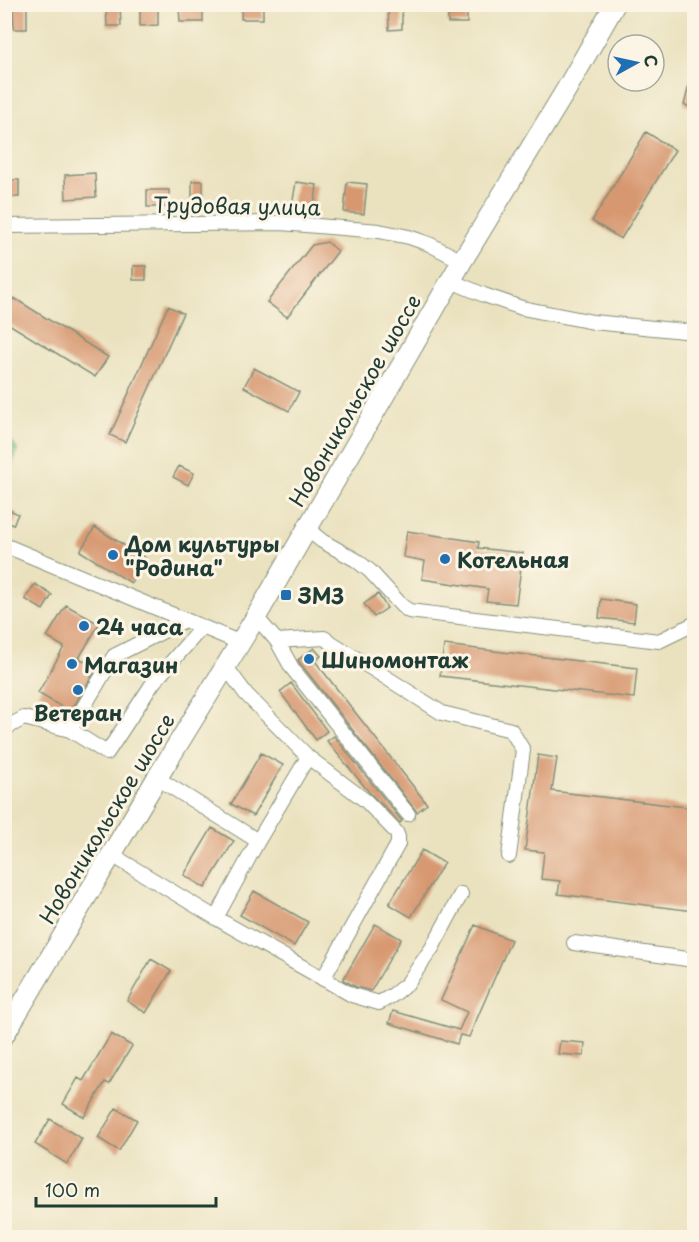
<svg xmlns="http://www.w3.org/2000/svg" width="699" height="1242" viewBox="0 0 699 1242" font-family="'Playpen Sans',sans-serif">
<rect width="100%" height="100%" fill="#fcf5e5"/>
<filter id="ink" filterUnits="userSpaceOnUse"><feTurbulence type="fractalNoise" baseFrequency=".0167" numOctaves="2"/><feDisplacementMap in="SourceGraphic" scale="12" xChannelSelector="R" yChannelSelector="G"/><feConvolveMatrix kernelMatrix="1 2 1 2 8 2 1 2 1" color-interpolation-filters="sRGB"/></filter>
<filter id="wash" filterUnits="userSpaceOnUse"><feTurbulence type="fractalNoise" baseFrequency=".008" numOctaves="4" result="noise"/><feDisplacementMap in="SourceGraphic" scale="24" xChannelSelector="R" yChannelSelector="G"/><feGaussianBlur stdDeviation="1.35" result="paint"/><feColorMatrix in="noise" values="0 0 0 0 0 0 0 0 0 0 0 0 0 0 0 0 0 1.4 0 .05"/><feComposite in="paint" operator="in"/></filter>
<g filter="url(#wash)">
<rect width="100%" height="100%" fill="#eae2bf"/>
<path fill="#7acb8c" stroke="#4c8460" stroke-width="1.5" d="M5,439L13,443L17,450L5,483Z"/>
<g id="blocks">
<path fill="#d79770" d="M242,4H263V19H241Z
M106,5H120L121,26H107Z
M388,6H402V29L389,30Z
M13,7H27V29H14Z
M158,7V25L140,26V8Z
M179,7H203V22H180Z
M448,8H467V23H448Z
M691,77L694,78V108L684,105Z
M646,132L675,150L621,239L592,221Z
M95,173L96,197L66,199L65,175Z
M6,180H19V197H6Z
M192,181H203V199H192Z
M296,182L317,185L314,209L292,206Z
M347,182L367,184L364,214L344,212Z
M147,190H169V207H147Z
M327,242L338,251L287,317L267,302L312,245Z
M133,266H146V280H133Z
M14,298L108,357L95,377L4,321V314Z
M168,306L183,313L125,442L110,435Z
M254,368L299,392L289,411L244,387Z
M179,466L194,473L188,485L173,477Z
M4,507L18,514L13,525L4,521Z
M95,527L146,559L131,583L80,551Z
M407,531L479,542L478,548L523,553L516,604L486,601L488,589L422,579L425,561L403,557Z
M35,584L52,595L43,610L25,599Z
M378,594L387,608L374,617L364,604Z
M601,599L636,604L634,622L599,618Z
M66,605L99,624L79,658L97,668L70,712L38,693L64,647L47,637Z
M444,645L637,668L634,698L440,676Z
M314,648L321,656L315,661L427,804L417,812L300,663L298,660Z
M291,683L327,731L316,740L280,692Z
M334,736L402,821L400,823L369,792L327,741Z
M261,753L283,765L253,816L231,804Z
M538,755L557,758L552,791L694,808V911L558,894L560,881L541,879L544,852L525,850Z
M212,828L234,841L205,888L184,875Z
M422,850L444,863L411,917L389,904Z
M254,891L308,922L294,946L240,915Z
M375,924L401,939L371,991L356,987L343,980Z
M475,925L511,940L469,1037L460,1035L457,1044L389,1023L393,1011L459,1030L467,1012L441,1000Z
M151,959L171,971L146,1013L127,1001Z
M111,1034L132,1046L109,1084L105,1082L84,1117L63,1104L78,1078L83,1081Z
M560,1041L585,1043L584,1056L558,1054Z
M116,1108L137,1120L119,1151L98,1138Z
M50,1119L82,1139L67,1164L35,1144Z"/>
</g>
</g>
<g filter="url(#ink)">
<use href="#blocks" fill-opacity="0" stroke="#84907a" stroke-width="1.5"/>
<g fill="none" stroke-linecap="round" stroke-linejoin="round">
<defs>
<path id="minor" d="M4,226L281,223L379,231L409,237L429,244L462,261
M451,281L484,295L522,308L593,322L694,332
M307,529L322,541L356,560L370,571L402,606L409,611L659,641L694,624
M4,545L241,643
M256,617L277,641L324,638L442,713L511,730L523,750L509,856
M277,641L292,668L408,814
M226,667L246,694L308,757L366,801L396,832L398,837V844L323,979
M4,729L24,718L70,730L114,656L185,620
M70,730L107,753L153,683L202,627
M157,778L258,841
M112,855L216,918L352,995L379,1003L393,995L407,984L432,948L461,894
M216,918L258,841L308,757
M574,943L694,960"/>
<path id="highway" d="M4,1035L157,778L256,617L462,261L566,90L615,4"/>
</defs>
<use href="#minor" stroke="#84907a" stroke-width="16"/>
<use href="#highway" stroke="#84907a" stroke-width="22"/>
<use href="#minor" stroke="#fff" stroke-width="14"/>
<use href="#highway" stroke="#fff" stroke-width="20"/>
</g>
</g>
<g fill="#1f6fb2" stroke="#fcf5e5" stroke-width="2">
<circle cx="113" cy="555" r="6"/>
<circle cx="445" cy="559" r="6"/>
<rect x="280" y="589" width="12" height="12" rx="3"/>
<circle cx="84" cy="626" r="6"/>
<circle cx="309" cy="659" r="6"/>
<circle cx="72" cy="664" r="6"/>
<circle cx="78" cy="690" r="6"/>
</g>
<g text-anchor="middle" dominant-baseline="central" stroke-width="6" stroke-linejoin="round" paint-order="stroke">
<g font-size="21" fill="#1f3d34" stroke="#fcf5e5">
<text transform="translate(237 205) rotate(1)">Трудовая улица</text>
<text transform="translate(354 400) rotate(-60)">Новоникольское шоссе</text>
<text transform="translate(106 818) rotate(-59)">Новоникольское шоссе</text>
</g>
<g font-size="21" font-weight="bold" fill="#1f3d34" stroke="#fcf5e5" text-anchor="start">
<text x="125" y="543">Дом культуры<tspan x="125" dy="24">"Родина"</tspan></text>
<text x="457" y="559">Котельная</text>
<text x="298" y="595">ЗМЗ</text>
<text x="96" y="626">24 часа</text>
<text x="321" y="659">Шиномонтаж</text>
<text x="84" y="664">Магазин</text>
<text x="78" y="712" text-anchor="middle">Ветеран</text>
</g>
</g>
<rect width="699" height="1242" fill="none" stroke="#fcf5e5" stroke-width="24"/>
<g transform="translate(636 63) rotate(82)"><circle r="28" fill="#fcf5e5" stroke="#a4ab9e" stroke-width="1.5"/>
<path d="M0-4.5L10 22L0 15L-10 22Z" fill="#1f6fb2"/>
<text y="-9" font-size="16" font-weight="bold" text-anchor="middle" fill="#1f3d34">С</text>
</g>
<path d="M36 1197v9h180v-9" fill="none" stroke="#1f3d34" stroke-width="3"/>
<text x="45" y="1197" font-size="18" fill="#1f3d34" stroke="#fcf5e5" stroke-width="4.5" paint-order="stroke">100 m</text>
</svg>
